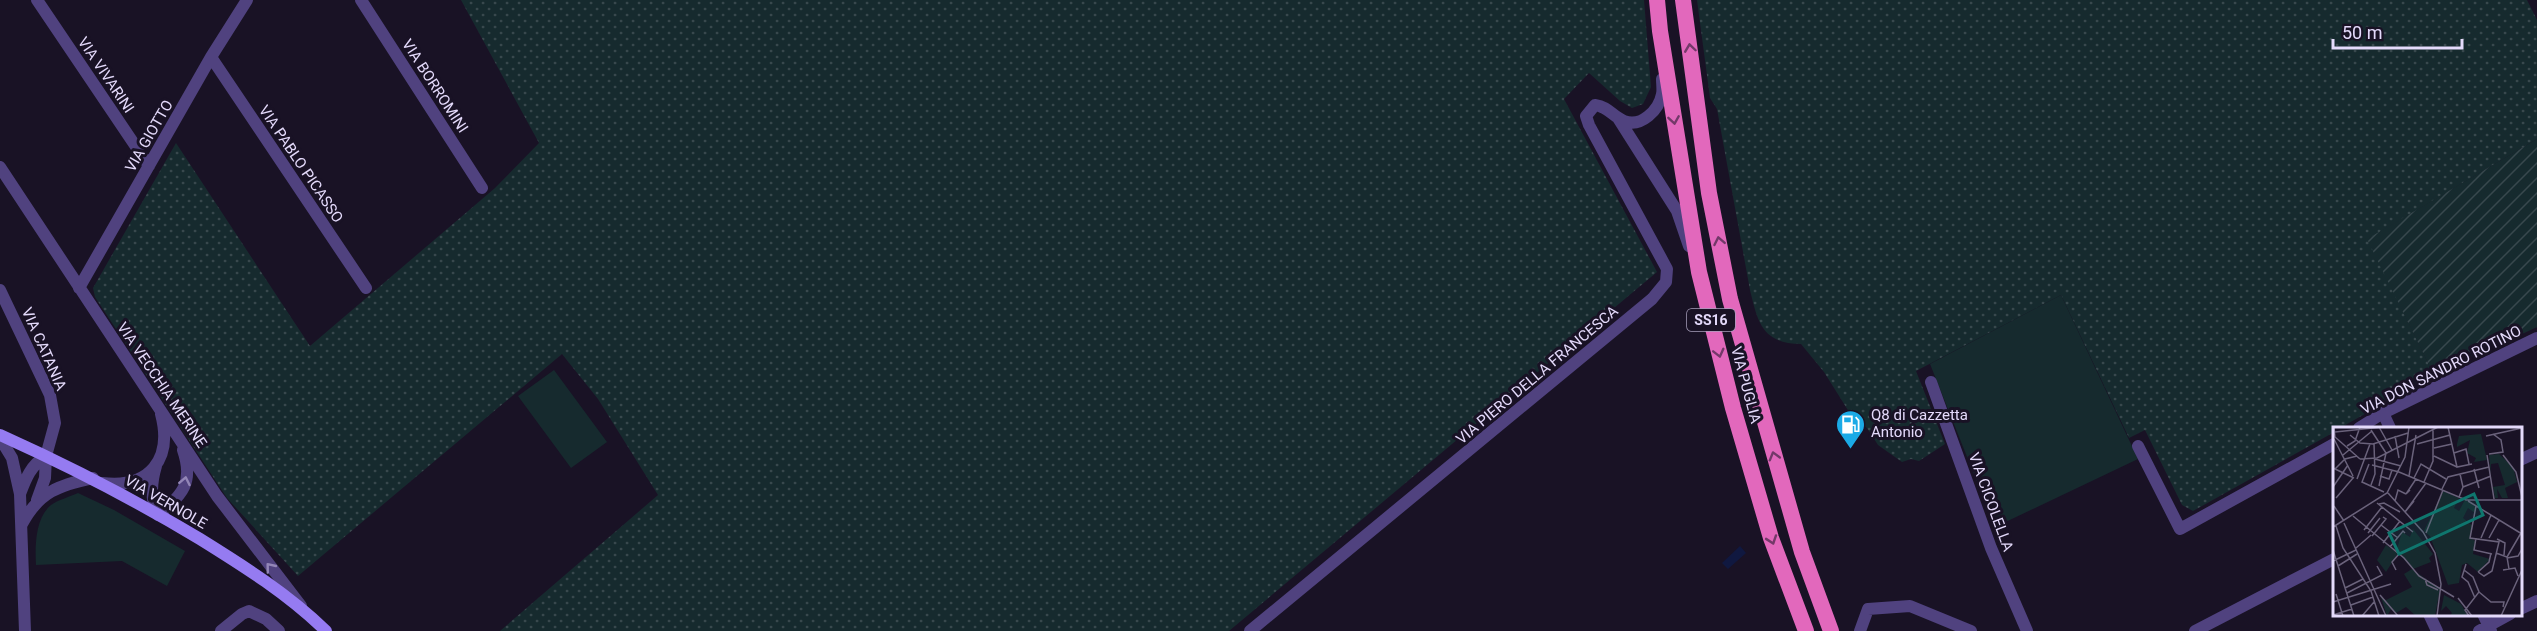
<svg xmlns="http://www.w3.org/2000/svg" width="2537" height="631" viewBox="0 0 2537 631" font-family="Roboto,sans-serif">
<defs>
<pattern id="grass-dots" width="8" height="8" patternUnits="userSpaceOnUse" patternTransform="scale(1.5)"><rect width="8" height="8" fill="#162a2e"/><path d="M2 2h.1M6 6h.1" fill="none" stroke="#38484d" stroke-width="1.8" stroke-linecap="round"/></pattern>
<pattern id="garden-furrows" width="10" height="10" patternUnits="userSpaceOnUse" patternTransform="scale(1.5)"><rect width="10" height="10" fill="#162a2e"/><path d="M-1 1l2-2M0 10L10 0M9 11l2-2" fill="none" stroke="#38484d"/></pattern>
</defs>
<rect width="100%" height="100%" fill="#191225"/>
<path fill="url(#grass-dots)" d="M461,0H1644L1651,87L1643,104L1632,108L1620,101L1589,73L1564,99L1657,272L1229,631H500L658,495L598,399L562,354L298,576L227,498L95,297L93,288L176,143L310,346L495,188L539,143Z
M1697,0H2527L2537,20V139L2368,239L2434,375L2340,428H2334V432L2329,435L2193,511L2182,505L2145,430L2129,438L2061,295L1916,371L1945,444L1919,461L1911,459L1902,462L1878,445L1867,428L1851,415L1824,372L1801,344C1762,343 1758,323 1750,290L1717,109L1710,98Z"/>
<path fill="#162a2e" d="M2061,295L2138,459L1995,527L1930,364Z
M554,370L607,442L571,468L518,396Z
M78,493L114,510L185,551L167,586L122,561L36,565C35,547 35,518 51,505C58,500 69,497 78,493Z"/>
<path fill="url(#garden-furrows)" d="M2537,139V327L2434,375L2367,239Z"/>
<path fill="#101840" d="M1740,546L1746,553L1728,569L1722,563Z"/>
<g fill="none" stroke-linecap="round" stroke-linejoin="round">
<path stroke="#50427f" stroke-width="12" d="M37,0L149,166
M361,0L482,188
M211,57L366,288
M1618,118L1677,211L1689,246
M0,167L217,496L301,606
M79,288L211,57L247,0
M0,290L50,395L55,423L46,456L45,478L37,500
M1931,382L1991,548L2027,631
M2383,413L2390,428
M2359,428L2383,413L2537,338
M0,438L12,458L20,494L25,631
M2138,446L2180,529L2334,444
M2520,460L2537,452
M156,466C151,483 150,498 158,515C183,495 194,482 183,450
M102,483C149,489 173,460 161,414
M20,494C26,478 31,465 46,456
M22,524C39,492 59,485 93,478
M2520,609L2537,601
M2429,614L2437,631
M2483,614L2491,631
M221,631L242,614L249,611L266,619L279,631
M1250,631L1652,299L1666,282L1667,269L1589,125L1586,116L1595,105C1609,107 1612,116 1624,121C1641,128 1659,110 1662,94C1663,90 1662,84 1662,79
M1860,631L1868,609L1910,606L1971,631
M2195,631L2334,559
M2479,631L2510,614"/>
<path stroke="#957bf1" stroke-width="12" d="M0,435C69,466 135,500 200,539C245,567 288,594 326,631"/>
<path stroke="#e268bc" stroke-width="16" d="M1657,0L1660,31L1699,272L1733,408L1771,538L1806,631
M1683,0L1709,193L1730,299L1802,552L1831,631"/>
</g>
<defs><path id="oneway-chevron" d="M-2-3.5L2.5 0L-2 3.5" fill="none" stroke-width="1.6" stroke-linecap="round" stroke-linejoin="round" transform="scale(1.5)"/></defs>
<g stroke="#733969">
<use href="#oneway-chevron" transform="translate(1690 48) rotate(-98)"/>
<use href="#oneway-chevron" transform="translate(1674 120) rotate(81)"/>
<use href="#oneway-chevron" transform="translate(1719 241) rotate(-101)"/>
<use href="#oneway-chevron" transform="translate(1719 353) rotate(76)"/>
<use href="#oneway-chevron" transform="translate(1774 456) rotate(-106)"/>
<use href="#oneway-chevron" transform="translate(1772 540) rotate(71)"/>
</g>
<g stroke="#9386b7">
<use href="#oneway-chevron" transform="translate(185 481) rotate(-79)"/>
<use href="#oneway-chevron" transform="translate(270 567) rotate(-129)"/>
</g>
<defs>
<symbol id="fuel-pin" viewBox="-11 -11 22 30"><path d="M0 17L-7.5 6A9.5 9.5 0 1 1 7.5 6Z" fill="#1baae6" stroke="#191225"/><path d="M-5.5-6h7V0h2V4h1.3V-2.5L3-4.5l.8-.8L6-3V5H2.5V1h-1V6h-7ZM-4.2-4.7v3.2H.2V-4.7Z" fill="#fff"/></symbol>
</defs>
<g fill-rule="evenodd">
<use href="#fuel-pin" x="1834" y="408" width="33" height="45"/>
</g>
<g text-anchor="middle" dominant-baseline="central" stroke-width="6" stroke-linejoin="round" paint-order="stroke">
<rect fill="#191225" stroke="#a79ebb" stroke-width="1.5" x="1687" y="309" width="48" height="22" rx="4.5"/>
<g font-size="14" font-weight="bold" fill="#e4dafb">
<text x="1711" y="320">SS16</text>
</g>
<g font-size="15" fill="#e4dafb" stroke="#191225">
<text transform="translate(106 75) rotate(56)">VIA VIVARINI</text>
<text transform="translate(435 86) rotate(57)">VIA BORROMINI</text>
<text transform="translate(149 136) rotate(-60)">VIA GIOTTO</text>
<text transform="translate(301 164) rotate(56)">VIA PABLO PICASSO</text>
<text transform="translate(44 349) rotate(66)">VIA CATANIA</text>
<text transform="translate(2441 370) rotate(-27)">VIA DON SANDRO ROTINO</text>
<text transform="translate(1537 375) rotate(-40)">VIA PIERO DELLA FRANCESCA</text>
<text transform="translate(162 385) rotate(56)">VIA VECCHIA MERINE</text>
<text transform="translate(1746 385) rotate(75)">VIA PUGLIA</text>
<text transform="translate(166 502) rotate(30)">VIA VERNOLE</text>
<text transform="translate(1991 502) rotate(70)">VIA CICOLELLA</text>
</g>
<g font-size="15" fill="#e4dafb" stroke="#191225" text-anchor="start">
<text x="1871" y="415">Q8 di Cazzetta<tspan x="1871" dy="17">Antonio</tspan></text>
</g>
</g>
<g transform="translate(2333 427)">
<rect width="189" height="189" fill="#191225"/>
<path d="M148,7L154,33L141,35L143,31L134,26L137,13L124,20V17L126,9ZM166,27L180,40L184,55L172,61L175,71H169L164,62L165,71H162L160,60L172,58L165,36L158,37V47L156,28ZM110,64L126,71L121,81L126,84L132,73L143,80L142,86L135,81L130,91L140,99L137,111L142,114L140,127L157,132L145,145L134,136L129,138L126,156L115,158L97,109L91,104ZM80,102L100,127L96,131L98,135L80,142L65,126L53,145L44,133L53,118L63,125L69,105L77,110ZM79,142L107,162L102,189H83L73,180L63,186L58,182L54,189L48,170L53,173L79,160L71,147ZM111,168L128,177L135,189H117L119,186L113,179L108,184Z" fill="#162a2e"/>
<path fill="none" stroke="#6a627b" stroke-width="1.5" d="M1,0L2,10L27,32M46,0L59,23M115,0L124,40L139,37M38,3L53,26M2,5L50,0M17,8L27,16L40,17L75,6M62,9L66,31M153,9L189,1M1,12L20,49M84,17L117,8M14,19L22,14L27,0M101,21L119,17M121,26L133,22L136,37M156,27L170,25L168,13L160,7M10,28L39,4M154,28L161,72M170,28L183,45L189,70M101,29L124,40M27,32L44,31L105,0M42,32L68,39M36,37L29,55L51,65M39,38L66,45M0,41L21,51M2,42L12,32L24,29M141,42L146,61M66,45L133,73H189M47,49L56,52L59,43M76,49L83,8M81,51L88,37L113,52M24,52L37,17M91,55L100,34V2M38,58L42,47L41,17M46,59L53,26M0,60L15,38M130,60L158,49M109,62L115,50L156,40M77,63L73,67L83,52M55,66L90,105L102,126L108,157L104,189M126,70L130,60L127,47M3,71L20,51M62,74L65,63L73,67M81,74L72,85L93,56M135,74L189,107M44,76L80,105M46,77L51,76L67,85M1,79L11,94M143,79L137,111L166,115L159,144L151,149L145,145M20,89L71,131L86,149L121,170M11,96L53,189M48,98L65,111M3,99L10,121L38,164L46,189M0,100L54,66L72,30L76,0M31,103L49,80M35,106L47,91M93,106L110,63M39,109L53,92L50,90M143,111L141,123L159,127M148,111L158,88M156,111L166,93M164,112L172,116L171,128M50,116L67,94M57,120L70,104L72,106M23,121L38,108M0,123L21,189M163,126L174,130L176,142M174,130L188,106M174,131L185,129L189,122M0,134L23,123M133,137L129,150L135,155L142,171M5,139L24,127M63,143L59,135L66,127M131,143L140,150L146,165L132,183L136,189M170,143L182,141L185,149M145,145L156,135L158,126M92,152L94,158L105,163M12,161L30,152M146,165L158,175H171L170,180M14,166L49,148L44,139M3,167L10,189M47,168L65,189M125,171L139,189M0,175L58,157M18,178L40,170M0,188L19,182M29,189L41,175M168,189L189,143"/>
<path fill="#0f766e" fill-opacity="0.15" stroke="#0f766e" stroke-width="3" d="M141,67L150,88L66,127L56,106Z"/>
<rect width="189" height="189" fill="none" stroke="#e4dafb" stroke-width="3"/>
</g>
<path d="M2333 39v9h129v-9" fill="none" stroke="#e4dafb" stroke-width="3"/>
<text x="2342" y="39" font-size="18" fill="#e4dafb" stroke="#191225" stroke-width="4.5" paint-order="stroke">50 m</text>
</svg>
